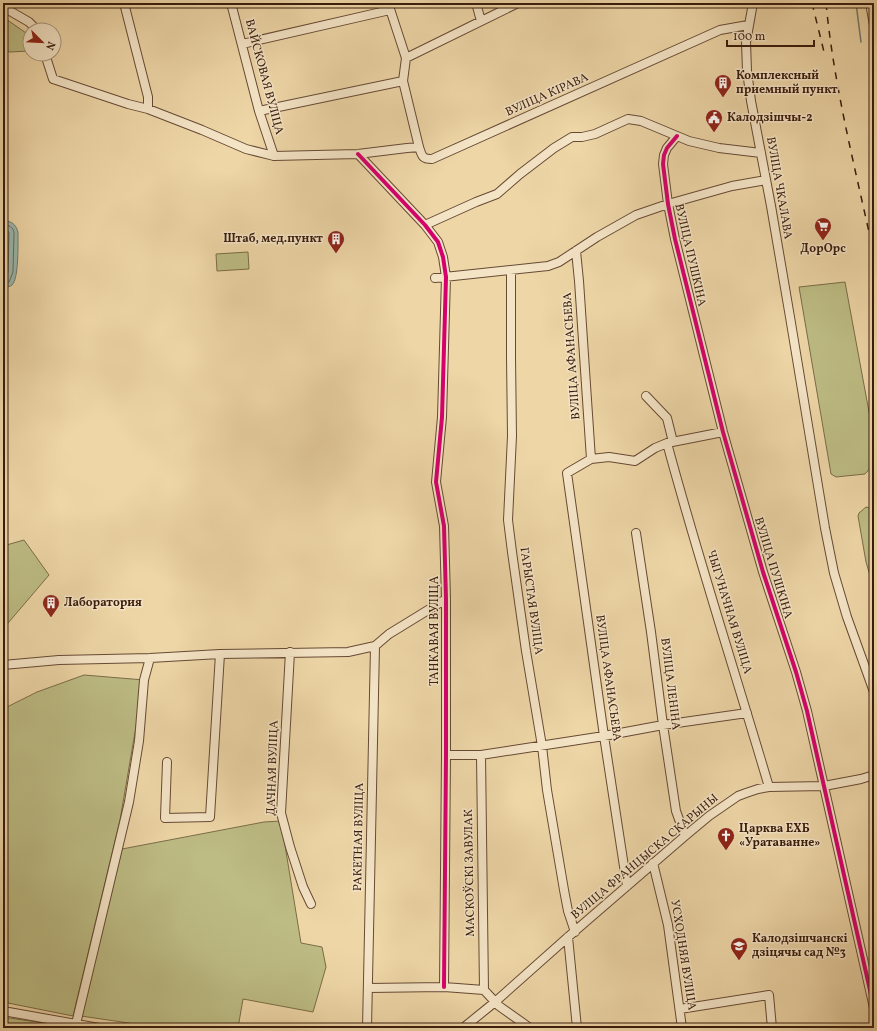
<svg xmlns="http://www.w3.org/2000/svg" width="877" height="1031" viewBox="0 0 877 1031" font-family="Vollkorn,serif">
<rect width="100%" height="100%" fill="#eed6a7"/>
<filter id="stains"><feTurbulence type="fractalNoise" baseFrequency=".005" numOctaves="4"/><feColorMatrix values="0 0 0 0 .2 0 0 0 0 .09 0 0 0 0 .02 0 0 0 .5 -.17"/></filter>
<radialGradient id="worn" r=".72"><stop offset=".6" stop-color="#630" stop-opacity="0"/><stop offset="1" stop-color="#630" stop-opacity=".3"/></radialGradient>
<path fill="#bdbc84" stroke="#7b6c48" d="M3,17L29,35L30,38V51L10,52L3,50Z
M248,252L249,269L217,271L216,254Z
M845,282L874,439V461L873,465L865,474L836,477L831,474L799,287Z
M866,507L874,509V589L866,562L858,516L859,513Z
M24,540L49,575L3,629V546Z
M84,675L144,680L120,820L73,1016L3,1002V709L37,692Z
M281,821L301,943L322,947L326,967L313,1012L243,999L238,1028H162L81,1016L122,849L264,822Z
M3,1017L70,1027V1028H3Z"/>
<path fill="#9ab8ad" stroke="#737a6d" d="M3,220C12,222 15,223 18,232C18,242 19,279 12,285C10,287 6,287 3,287Z"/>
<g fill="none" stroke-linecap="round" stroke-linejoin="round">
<path stroke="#6a6a5d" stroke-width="1" d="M3,224C9,226 13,226 14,233L13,272L9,282L3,283
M3,229L8,231L9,233L8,272L6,277L3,278"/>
<path stroke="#737a6d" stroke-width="1.5" d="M856,3L861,42"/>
<defs>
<path id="minor" d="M124,3L148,97V109
M231,3L259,111L274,156
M388,3L406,58L403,81L419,147
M476,3L481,21
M753,3L746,42L747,71L751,101L771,206L790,317L825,528L834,573L847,617L874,692
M870,3L874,25
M3,7L29,22L37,30
M242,44L390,10
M45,54L53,79L128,104L148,109L202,130L246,149L274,156L358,154L407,148L419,147C422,156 422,159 432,159L720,30L748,25
M406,58L518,3
M259,111L403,81
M677,136L667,148L664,155L663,164L668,204L675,239L723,432L763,572L796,672L807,711L874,1008
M358,154L425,225L438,242L443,257L446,277L442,417L436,482L444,526L446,599V755L444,987
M425,225L476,202L497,194L520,174L554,148L572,137H582L595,134L628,119L641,121L689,141L719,148L761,153
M576,251L579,281L591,459
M511,270V357L512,436L508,520L512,552L526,651L542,746L547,790L564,890L568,911L575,932
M435,278L548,266L559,262L597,237L636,215L668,204L732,186L766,180
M646,396L667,418L673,442
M667,443C698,558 735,672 769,787
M636,533L651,632L663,725L676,811L685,836
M290,652L281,813L290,847L303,887L311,904
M3,665L59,660L150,658L220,654L348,652L375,646L389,634L446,599
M446,755H481L604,736L663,725L747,713
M481,755L484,990
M167,762L165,818L210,817L220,654
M653,863L668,925L682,1028
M627,886L604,736L567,473L591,459L609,457L635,461L655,448L667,443L723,432
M568,937L577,1028
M368,988L444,987L484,990L499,1006L530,1028
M680,1009L769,995L772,1028
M3,1011L99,1028
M76,1024L129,802L139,741L144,680L150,658
M367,1028L375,646
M463,1028L495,1002L568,937L685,836L709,816L738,796L746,793L758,789L769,787L824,786L861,779L874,775"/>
</defs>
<use href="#minor" stroke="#664a34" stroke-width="10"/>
<use href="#minor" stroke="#f4e4c6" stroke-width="8"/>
<path stroke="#391c0d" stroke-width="1.5" stroke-dasharray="7 7" stroke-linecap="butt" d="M812,3L825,56
M826,3C834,88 856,171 874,255
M870,294L874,313"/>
<defs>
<path id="cycleway" d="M677,136L667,148L664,155L663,164L668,204L675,239L723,432L763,572L796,672L807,711L874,1008
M358,154L425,225L438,242L443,257L446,277L442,417L436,482L444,526L446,599V755L444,987"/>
</defs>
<use href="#cycleway" stroke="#f4e4c6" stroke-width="6"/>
<use href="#cycleway" stroke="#d6006c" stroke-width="4"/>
</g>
<defs>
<symbol id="building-pin" viewBox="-11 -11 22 30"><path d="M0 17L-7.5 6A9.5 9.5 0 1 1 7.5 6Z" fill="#8f2418" stroke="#f4e4c6"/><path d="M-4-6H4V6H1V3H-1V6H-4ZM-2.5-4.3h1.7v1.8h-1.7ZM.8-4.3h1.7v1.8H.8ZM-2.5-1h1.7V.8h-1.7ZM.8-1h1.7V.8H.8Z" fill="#fff"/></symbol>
<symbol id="civic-pin" viewBox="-11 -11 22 30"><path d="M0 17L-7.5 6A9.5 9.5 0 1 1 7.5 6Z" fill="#8f2418" stroke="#f4e4c6"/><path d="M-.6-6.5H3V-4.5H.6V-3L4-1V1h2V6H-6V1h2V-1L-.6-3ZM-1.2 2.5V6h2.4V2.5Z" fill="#fff"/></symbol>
<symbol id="supermarket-pin" viewBox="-11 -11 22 30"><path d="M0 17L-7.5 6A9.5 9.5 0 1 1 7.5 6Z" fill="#8f2418" stroke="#f4e4c6"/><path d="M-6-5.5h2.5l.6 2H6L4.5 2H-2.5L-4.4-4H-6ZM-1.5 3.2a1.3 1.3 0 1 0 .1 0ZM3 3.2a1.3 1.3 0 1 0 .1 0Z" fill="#fff"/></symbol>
<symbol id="church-pin" viewBox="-11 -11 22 30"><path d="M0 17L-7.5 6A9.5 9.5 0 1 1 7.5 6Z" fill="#8f2418" stroke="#f4e4c6"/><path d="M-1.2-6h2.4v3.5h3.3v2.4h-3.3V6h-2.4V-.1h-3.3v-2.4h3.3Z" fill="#fff"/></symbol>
<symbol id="school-pin" viewBox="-11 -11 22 30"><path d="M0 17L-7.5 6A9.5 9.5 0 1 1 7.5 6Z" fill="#8f2418" stroke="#f4e4c6"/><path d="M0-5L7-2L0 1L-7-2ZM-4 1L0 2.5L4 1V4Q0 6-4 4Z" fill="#fff"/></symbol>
</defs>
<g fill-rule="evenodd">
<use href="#building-pin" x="713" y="73" width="20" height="27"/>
<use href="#civic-pin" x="704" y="108" width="20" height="27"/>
<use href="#supermarket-pin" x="813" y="216" width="20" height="27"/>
<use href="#building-pin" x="326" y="229" width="20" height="27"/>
<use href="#building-pin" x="41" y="593" width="20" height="27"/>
<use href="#church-pin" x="716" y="826" width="20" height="27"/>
<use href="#school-pin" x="729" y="936" width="20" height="27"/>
</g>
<g text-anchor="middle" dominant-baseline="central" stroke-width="3" stroke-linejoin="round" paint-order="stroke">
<g font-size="12" font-weight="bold" fill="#391c0d" stroke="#f4e4c6" text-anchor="start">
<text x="736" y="76">Комплексный<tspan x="736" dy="14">приемный пункт</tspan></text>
<text x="727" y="118">Калодзішчы-2</text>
<text x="323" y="239" text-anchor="end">Штаб, мeд.пункт</text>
<text x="823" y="249" text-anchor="middle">ДорОрс</text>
<text x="64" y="603">Лаборатория</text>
<text x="739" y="829">Царква ЕХБ<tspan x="739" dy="14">«Уратаванне»</tspan></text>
<text x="752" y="939">Калодзішчанскі<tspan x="752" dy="14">дзіцячы сад №3</tspan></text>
</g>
<g font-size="12" fill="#391c0d" stroke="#f4e4c6">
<text transform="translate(264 77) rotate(75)">ВАЙСКОВАЯ ВУЛІЦА</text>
<text transform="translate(547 95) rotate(-24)">ВУЛІЦА КІРАВА</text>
<text transform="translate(779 188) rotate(80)">ВУЛІЦА ЧКАЛАВА</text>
<text transform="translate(690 255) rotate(77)">ВУЛІЦА ПУШКІНА</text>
<text transform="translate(572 356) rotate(-94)">ВУЛІЦА АФАНАСЬЕВА</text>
<text transform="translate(773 568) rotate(73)">ВУЛІЦА ПУШКІНА</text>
<text transform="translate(531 601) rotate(82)">ГАРЫСТАЯ ВУЛІЦА</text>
<text transform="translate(729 612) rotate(73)">ЧЫГУНАЧНАЯ ВУЛІЦА</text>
<text transform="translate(435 631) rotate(-90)">ТАНКАВАЯ ВУЛІЦА</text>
<text transform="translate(608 678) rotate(82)">ВУЛІЦА АФАНАСЬЕВА</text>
<text transform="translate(670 684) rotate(83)">ВУЛІЦА ЛЕНІНА</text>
<text transform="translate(273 768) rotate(-88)">ДАЧНАЯ ВУЛІЦА</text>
<text transform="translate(359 837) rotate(-89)">РАКЕТНАЯ ВУЛІЦА</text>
<text transform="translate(645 857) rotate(-40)">ВУЛІЦА ФРАНЦЫСКА СКАРЫНЫ</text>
<text transform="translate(470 873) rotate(-91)">МАСКОЎСКІ ЗАВУЛАК</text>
<text transform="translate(683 955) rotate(81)">УСХОДНЯЯ ВУЛІЦА</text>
</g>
</g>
<rect width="877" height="1031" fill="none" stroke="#eed6a7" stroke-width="16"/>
<rect x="4" y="4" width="869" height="1023" fill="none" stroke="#391c0d" stroke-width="2"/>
<rect x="8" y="8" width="861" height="1015" fill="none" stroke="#391c0d"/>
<g transform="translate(42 42) rotate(114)"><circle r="19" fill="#f4e4c6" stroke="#a9947c"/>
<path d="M0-3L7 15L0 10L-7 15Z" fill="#8f2418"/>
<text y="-6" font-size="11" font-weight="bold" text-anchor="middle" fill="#391c0d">N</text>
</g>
<path d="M727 40v6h87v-6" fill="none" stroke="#391c0d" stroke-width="2"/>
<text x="733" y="40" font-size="12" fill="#391c0d" stroke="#f4e4c6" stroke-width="3" paint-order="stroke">100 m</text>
<rect width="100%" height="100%" filter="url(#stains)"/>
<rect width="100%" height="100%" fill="url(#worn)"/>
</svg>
